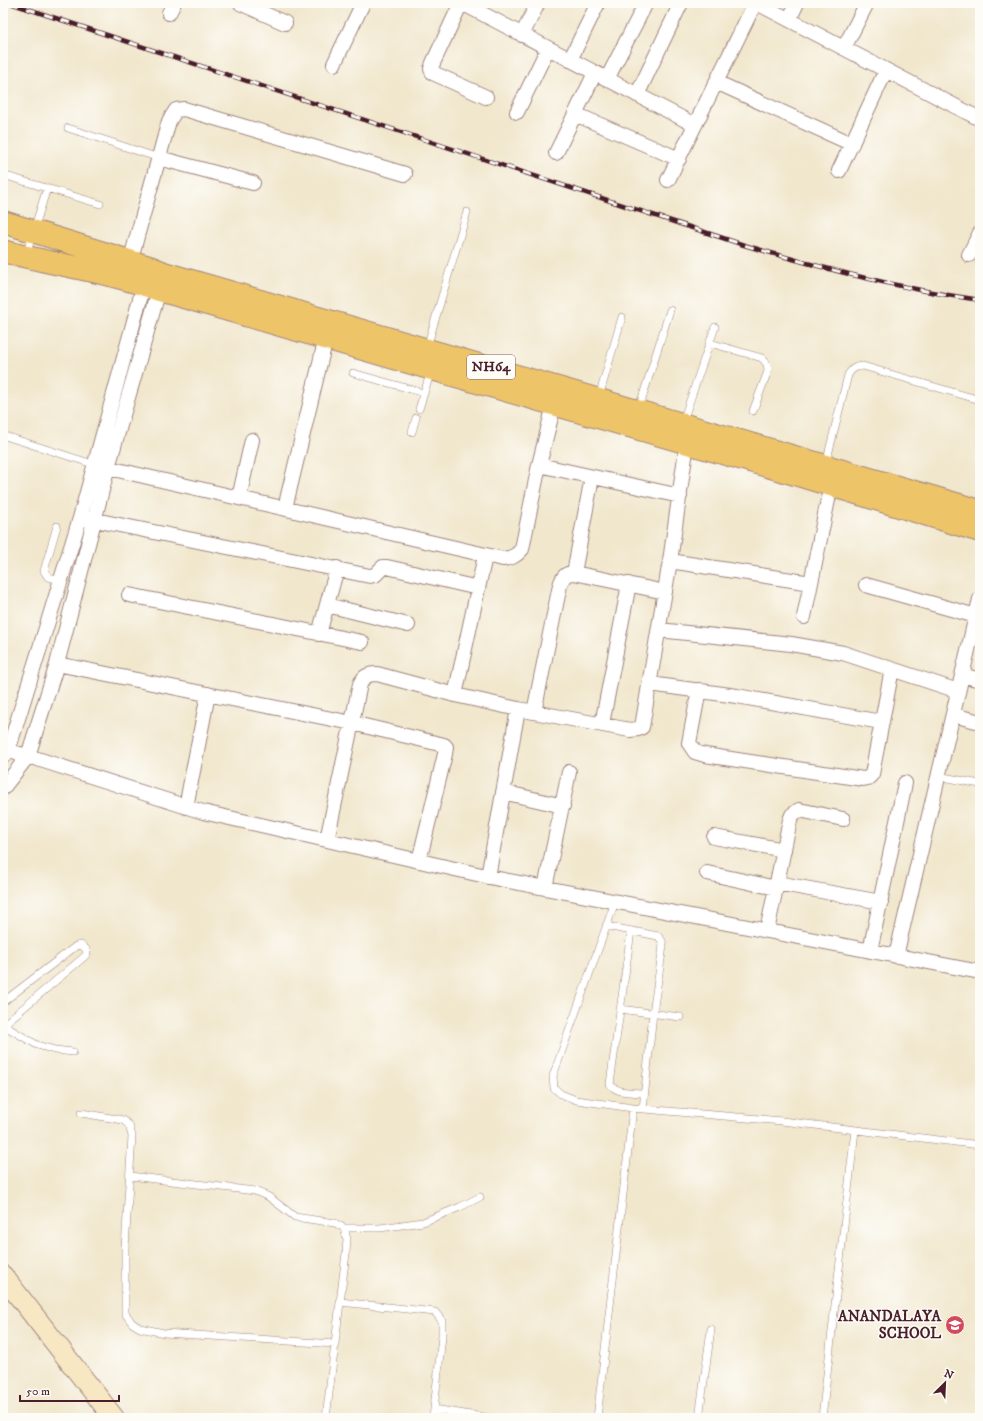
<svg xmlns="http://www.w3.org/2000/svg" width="983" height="1421" viewBox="0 0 983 1421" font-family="'IM FELL DW Pica',serif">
<rect width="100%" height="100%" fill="#fdfcf7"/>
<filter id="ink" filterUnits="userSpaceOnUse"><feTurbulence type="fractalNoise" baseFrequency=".025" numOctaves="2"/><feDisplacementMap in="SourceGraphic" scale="8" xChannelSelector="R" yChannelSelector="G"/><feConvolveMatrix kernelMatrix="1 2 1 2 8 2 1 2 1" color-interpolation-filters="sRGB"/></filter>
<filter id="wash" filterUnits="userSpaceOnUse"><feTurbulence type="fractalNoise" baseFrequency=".012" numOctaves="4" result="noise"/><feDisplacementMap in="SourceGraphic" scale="16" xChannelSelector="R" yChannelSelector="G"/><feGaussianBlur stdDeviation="0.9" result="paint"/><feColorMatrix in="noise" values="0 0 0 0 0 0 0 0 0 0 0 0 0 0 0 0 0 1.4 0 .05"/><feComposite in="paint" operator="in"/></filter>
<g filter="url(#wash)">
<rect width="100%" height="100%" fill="#f1e7cd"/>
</g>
<g filter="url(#ink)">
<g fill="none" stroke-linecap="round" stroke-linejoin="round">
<defs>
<path id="lane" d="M68,128L159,158
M3,175L100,204
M26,255L47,188
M710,343L762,358L767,364L768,371L753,411
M427,347L467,212
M353,373L424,393
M599,397L622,317
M639,408L670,310
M419,409L431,371
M683,421L715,327
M412,432L416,418
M5,436L96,465
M826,463L848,375C852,368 855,367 863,366L980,400
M57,526L44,571L48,577L61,580
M938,776L980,784
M615,902L553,1076L554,1088L561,1094L576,1100L633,1108L782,1121L980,1145
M606,926L658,936L662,941L663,946L653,1013L643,1109
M631,931L610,1084C617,1094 633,1092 644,1093
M3,1002L76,946L81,945L86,949L87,954L84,957L3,1025
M620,1009L680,1017
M3,1025L37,1045L55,1050L73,1052
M81,1113L123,1120L129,1125L132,1136L125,1248V1313L132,1323L140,1328L164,1333L335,1344
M130,1176L255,1191L269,1197L295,1217L335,1223L344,1228L347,1239L346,1253L326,1418
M344,1228H380L423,1222L460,1207L480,1197
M340,1302L435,1312L442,1321V1336L433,1418
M434,1409L489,1418
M597,1418L633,1108
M699,1418L711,1329
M822,1418L855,1130"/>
<path id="street" d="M240,3L285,23
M461,3L433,63L431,69L433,73L486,97
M462,3L695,125
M757,3L980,119
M169,13L174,3
M789,20L797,3
M522,35L538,3
M844,48L867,3
M570,60L598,3
M334,64L363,3
M607,79L646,3
M716,82L852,144
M637,95L681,3
M517,112L548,48
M575,114L679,159
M556,153L595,73
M159,158L253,183
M839,171L886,70
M668,180L755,3
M969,255L980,233
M128,269L169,121L176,110L184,109L405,174
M96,465L503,559C512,558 516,556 522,549L539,465L554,405
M539,465L680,496
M239,498L252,440
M285,508L326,338
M85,518L370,576L375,575L383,567H387L478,588
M670,561L811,583
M574,573L592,477
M866,585L976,616
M129,595L362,642
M327,605L408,625
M804,617L831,485
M659,630L791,644L843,653L958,691
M319,634L337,568
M57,664L352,723L444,745L446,747L445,754L419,861
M962,675L980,680
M650,684L737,696L881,722
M699,690L689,743L695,752L705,755L863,779L868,778L872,774L892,669
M455,695L485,556
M534,712L560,585C563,577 565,573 574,573L665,592
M953,715L980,722
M602,724L629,584
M3,750L8,751L28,756L203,812L499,879L980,972
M3,757L8,751L80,518L146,277
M3,788L28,756L57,664L108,467L161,283
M503,792L563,806
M186,807L208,694
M714,837L784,850
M327,840L360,684C364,676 368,674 377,674L455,695L518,709L630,730L638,729L642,727L670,561L688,436
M707,873L776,888
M488,877L518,709
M777,883L881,902
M545,888L569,772
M767,931L790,820L792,815L799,810L843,819
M870,951L905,783
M896,956L980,599"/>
<path id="secondary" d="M3,1276L114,1418"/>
<path id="highway" d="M3,222L149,267L164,273L980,511
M3,251C54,265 109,271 159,290L798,475L980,531"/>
</defs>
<use href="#lane" stroke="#9e837c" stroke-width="8"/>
<use href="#street" stroke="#9e837c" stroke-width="16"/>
<use href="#secondary" stroke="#9e837c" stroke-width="22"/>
<use href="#highway" stroke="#9e837c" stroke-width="24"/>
<use href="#lane" stroke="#fff" stroke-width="7"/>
<use href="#street" stroke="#fff" stroke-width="14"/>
<use href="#secondary" stroke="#f8e7c3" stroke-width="20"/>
<use href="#highway" stroke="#eec469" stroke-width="22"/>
<defs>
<path id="rail" d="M10,3L744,245C822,268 900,289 980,300"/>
</defs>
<use href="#rail" stroke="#4a1f2b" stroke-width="4.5"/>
<use href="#rail" stroke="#fdfcf7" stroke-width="3" stroke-dasharray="9" stroke-linecap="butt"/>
</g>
</g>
<defs>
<symbol id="school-disc" viewBox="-11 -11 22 22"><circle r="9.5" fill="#d1495b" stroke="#fdfcf7"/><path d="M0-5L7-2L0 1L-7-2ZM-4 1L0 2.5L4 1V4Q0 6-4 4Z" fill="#fff"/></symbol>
</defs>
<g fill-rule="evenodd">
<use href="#school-disc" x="944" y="1314" width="22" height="22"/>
</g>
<g text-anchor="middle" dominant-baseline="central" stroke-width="3" stroke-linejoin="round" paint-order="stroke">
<rect fill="#fdfcf7" stroke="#806168" stroke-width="1" x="467" y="355" width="48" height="24" rx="3"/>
<g font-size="14" font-weight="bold" fill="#4a1f2b">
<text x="491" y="367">NH64</text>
</g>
<g font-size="15" font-weight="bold" fill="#4a1f2b" stroke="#fdfcf7" text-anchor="end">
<text x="941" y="1316">ANANDALAYA<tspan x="941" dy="17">SCHOOL</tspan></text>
</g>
</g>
<rect width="983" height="1421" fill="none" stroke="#fdfcf7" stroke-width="16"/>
<g transform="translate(945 1383) rotate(24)" stroke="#fdfcf7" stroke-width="3" paint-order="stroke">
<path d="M0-3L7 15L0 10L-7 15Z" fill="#4a1f2b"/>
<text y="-6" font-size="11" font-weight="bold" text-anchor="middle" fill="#4a1f2b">N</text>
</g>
<path d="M20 1395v6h99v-6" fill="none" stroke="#4a1f2b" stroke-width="2"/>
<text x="26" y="1395" font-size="12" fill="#4a1f2b" stroke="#fdfcf7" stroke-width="3" paint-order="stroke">50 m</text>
</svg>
